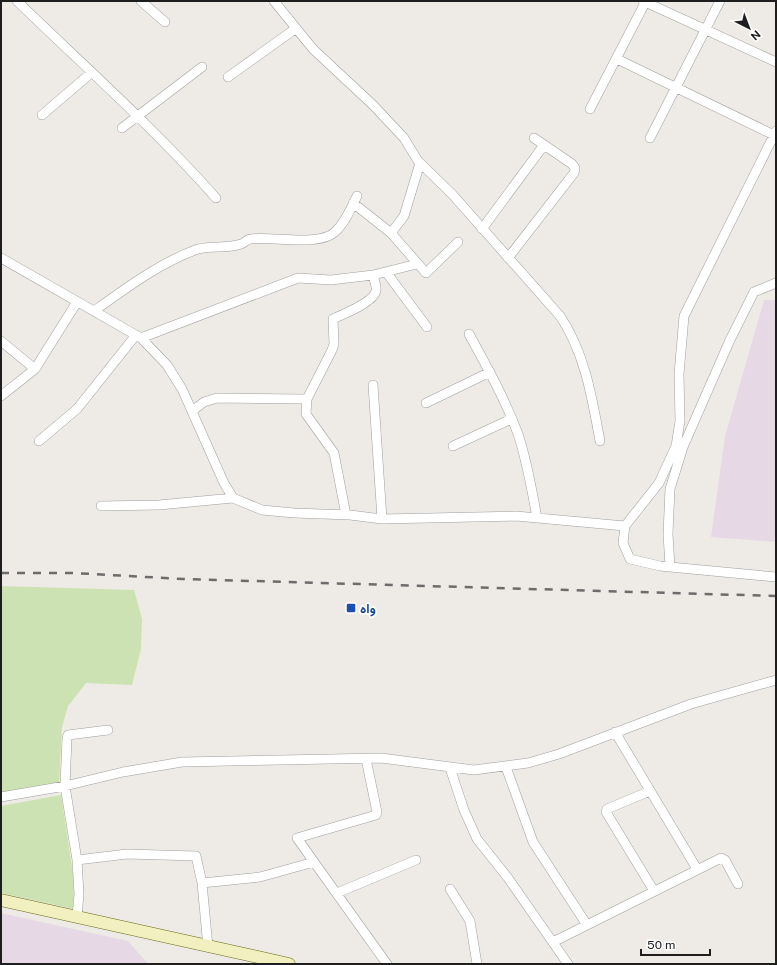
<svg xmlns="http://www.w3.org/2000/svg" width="777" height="965" viewBox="0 0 777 965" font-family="'Public Sans',Vazirmatn,sans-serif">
<rect width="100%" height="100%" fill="#eeebe6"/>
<path fill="#e6d9e5" d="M764,300H776V542L711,537L725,436Z
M1,913L128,941L148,964H1Z"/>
<path fill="#cde2b2" d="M1,586L134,590L142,619L141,649L132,685L86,683L68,706L62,727L59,784L1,793Z
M61,795L73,874L74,909L1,893V806Z"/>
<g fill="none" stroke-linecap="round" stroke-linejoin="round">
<defs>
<path id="street" d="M17,1C84,66 154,128 216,198
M141,1L165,22
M274,1L313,49L373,105L404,138L418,161L452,194L560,316C585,353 592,398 600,441
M643,1L776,62
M617,59L774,135
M228,77L295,29
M590,109L646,1
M42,115L91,73
M122,128L202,67
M650,138L720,1
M353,203L391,233L426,273L458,242
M482,229L544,145
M391,233L404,216L420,163
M1,258L141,338L167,365L182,389L224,483L233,498L262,510L294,513L350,515L382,519L516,516L625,526
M508,258L574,173L575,168L572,164L534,138
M386,272L427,327
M776,283L754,292L730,340L683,447L670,489L668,534L670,567L776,577
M94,311C126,288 161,262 198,249C212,245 228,249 241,244C245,243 246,239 251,239C273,236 318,247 335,232C345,223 351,208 357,196
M469,334C487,367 505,399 518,434C527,461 532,490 537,518
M141,338L298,278L331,280L373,275L417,264
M1,341L35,369
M373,385L382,519
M1,396L35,369L77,302
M426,403L490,372
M192,411L204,402L217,398L307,399
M39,441L77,409L136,335
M453,446L511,419
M101,506L159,505L233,498
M346,515L334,453L306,414L307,399L332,350L334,344L333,319C343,314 373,303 376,291C377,287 374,280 373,275
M670,567L660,566L630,559L623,543L625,526L659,483L676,446L680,421L679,374L684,316L776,131
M615,732L697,869
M506,767L533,842L587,925
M450,768L464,810L477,839L508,878L568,964
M650,791L607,809L606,812L654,891
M1,797L65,786L123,772L182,762L381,758L474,770L528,763L559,754L691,704L776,680
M77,860L127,854L196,856L202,883L208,947
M314,862L387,964
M202,883L260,877L314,862L297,838L376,815L377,812L366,759
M450,889L470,921L477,964
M337,893L416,860
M77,917L79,894L77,860L65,786L67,738L68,735L108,730
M553,942L721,858L725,860L738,884"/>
<path id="secondary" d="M1,900L289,964"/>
</defs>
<use href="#street" stroke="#9f9f9f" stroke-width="10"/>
<use href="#secondary" stroke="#656813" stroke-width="13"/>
<use href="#street" stroke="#fff" stroke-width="9"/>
<use href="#secondary" stroke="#f2f0c0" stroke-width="12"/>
<path stroke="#6c6c6c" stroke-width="2.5" stroke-dasharray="8 8" stroke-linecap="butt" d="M1,573H74L183,579L776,596"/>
</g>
<rect fill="#1a4fb4" stroke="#fff" stroke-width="1.5" x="346" y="603" width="10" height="10" rx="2"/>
<g text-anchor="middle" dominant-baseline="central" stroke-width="3.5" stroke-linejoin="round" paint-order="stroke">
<g font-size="13" font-weight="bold" fill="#164399" stroke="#fff" text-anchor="start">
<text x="360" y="608">واہ</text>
</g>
</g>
<rect width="777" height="965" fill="none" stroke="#1e1e1e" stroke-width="4"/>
<g transform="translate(749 28) rotate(138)" stroke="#ffffff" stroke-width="3" paint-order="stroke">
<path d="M0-3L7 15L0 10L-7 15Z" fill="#1e1e1e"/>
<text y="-6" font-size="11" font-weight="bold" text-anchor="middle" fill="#1e1e1e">N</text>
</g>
<path d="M641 949v6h69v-6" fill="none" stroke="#1e1e1e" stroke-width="2"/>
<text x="647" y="949" font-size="12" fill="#1e1e1e" stroke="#ffffff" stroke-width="3" paint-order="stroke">50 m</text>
</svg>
